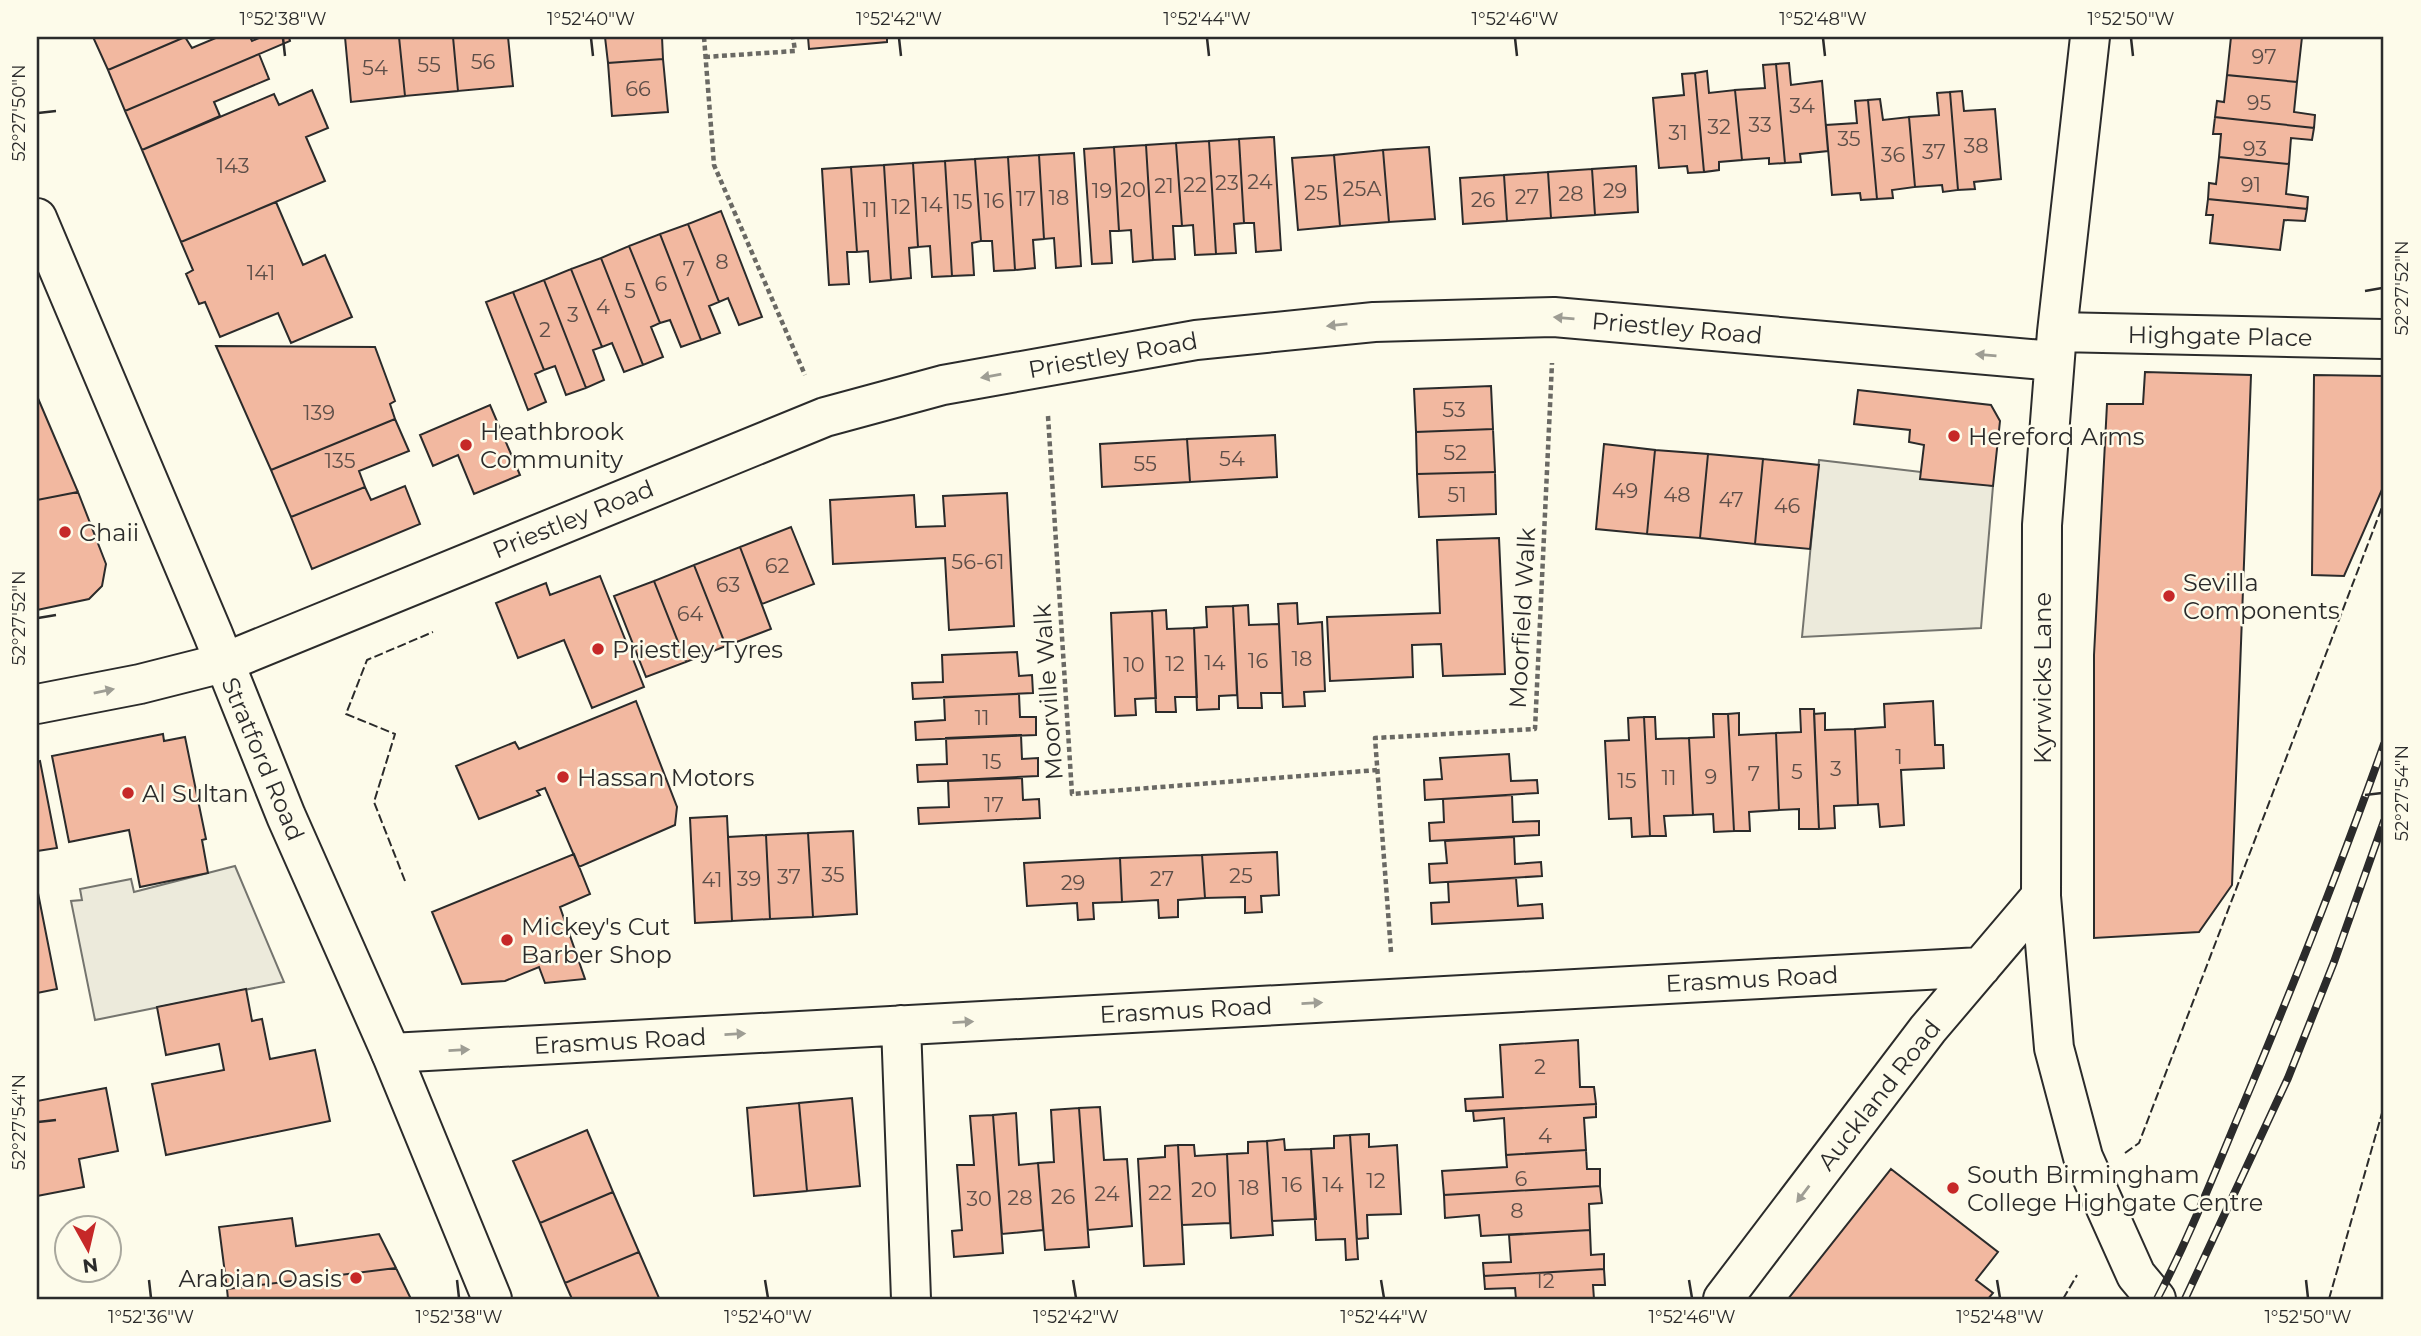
<svg xmlns="http://www.w3.org/2000/svg" width="2421" height="1336" viewBox="0 0 2421 1336" font-family="Montserrat,sans-serif">
<rect width="100%" height="100%" fill="#fdfbea"/>
<path fill="#eceadb" stroke="#74746e" stroke-width="2" d="M1819,460L1921,472L1993,486L1981,628L1802,637Z
M235,866L284,982L95,1020L71,901L82,900L80,889L131,879L134,892Z"/>
<path fill="#f2b8a0" stroke="#2b2b2b" stroke-width="2" d="M93,37H185L108,70Z
M185,37L192,48L218,37H250L252,41L261,37H289L290,41L125,111L108,70Z
M345,37H399L405,96L351,102Z
M399,37H453L458,91L405,96Z
M453,37H508L513,86L458,91Z
M605,37H662L663,59L608,63Z
M808,37H887V42L809,49Z
M2231,37H2302L2297,82L2227,75Z
M259,54L269,79L214,102L220,116L142,150L125,111Z
M663,59L668,112L612,116L608,63Z
M1789,63L1791,85L1822,81L1828,151L1800,154L1801,162L1785,163L1776,64Z
M1776,64L1785,163L1769,164V158L1742,160L1735,90L1765,88L1763,65Z
M1707,71L1709,93L1735,90L1742,160L1719,162V170L1704,172L1695,73Z
M1695,73L1704,172L1688,173L1687,166L1659,168L1653,98L1684,95L1682,74Z
M2227,75L2297,82L2294,112L2315,115L2314,128L2215,117L2217,101L2224,102Z
M312,90L328,128L306,137L325,181L181,242L142,150L274,94L279,105Z
M1962,91L1964,111L1995,109L2001,179L1974,182L1975,189L1958,190L1950,92Z
M1950,92L1958,190L1943,192L1942,185L1915,187L1909,117L1939,115L1937,93Z
M1880,99L1883,120L1909,117L1915,187L1892,190L1893,198L1877,199L1868,100Z
M1868,100L1877,199L1861,200L1860,193L1832,195L1826,125L1857,123L1855,101Z
M2215,117L2314,128L2312,140L2291,138L2289,164L2219,157L2221,134H2213Z
M1274,137L1281,250L1256,252L1254,223H1244L1239,139Z
M1239,139L1244,223L1234,224L1236,253L1216,254L1209,141Z
M1209,141L1216,254L1195,255L1193,225L1182,226L1176,143Z
M1176,143L1182,226H1173L1175,259L1153,260L1146,145Z
M1146,145L1153,260L1133,262L1131,230L1119,231L1114,147Z
M1114,147L1119,231H1110L1112,263L1092,264L1084,149Z
M1429,147L1435,219L1389,222L1383,150Z
M1383,150L1389,222L1340,226L1334,155Z
M1074,153L1081,266L1056,268L1054,238L1044,239L1039,155Z
M1039,155L1044,239L1033,240L1035,268L1015,270L1008,157Z
M1334,155L1340,226L1298,230L1292,158Z
M1008,157L1015,270L994,271L992,241H981L975,159Z
M2219,157L2289,164L2286,194L2308,197L2307,209L2208,199L2209,183L2216,184Z
M975,159L981,241L972,243L974,275L952,276L945,161Z
M945,161L952,276L932,277L930,246L918,247L913,163Z
M913,163L918,247L909,248L911,278L891,280L884,165Z
M884,165L891,280L870,282L868,251L857,252L851,167Z
M1636,166L1638,212L1595,215L1592,169Z
M851,167L857,252H847L849,284L829,285L822,169Z
M1592,169L1595,215L1551,218L1548,172Z
M1548,172L1551,218L1507,221L1504,175Z
M1504,175L1507,221L1463,224L1460,178Z
M2208,199L2307,209L2305,221L2284,220L2280,250L2210,243L2213,215H2206Z
M276,202L303,265L325,255L352,317L291,343L278,313L220,337L205,302L199,304L186,274L193,270L181,242Z
M721,211L762,317L739,325L728,298L719,302L688,224Z
M688,224L719,302L709,306L720,333L701,340L660,234Z
M660,234L701,340L681,347L670,320L660,323L629,246Z
M629,246L660,323L651,327L663,357L643,365L601,258Z
M601,258L643,365L624,372L612,343L602,347L571,269Z
M571,269L602,347L593,350L604,380L586,388L544,280Z
M544,280L586,388L566,395L555,366L544,370L513,292Z
M513,292L544,370L535,374L546,402L528,410L486,302Z
M216,346L375,347L395,401L390,404L395,419L271,470Z
M2145,372L2251,375L2232,885L2199,932L2094,938V655L2107,404H2143Z
M2314,375L2384,376V485L2344,576L2312,575Z
M1491,386L1493,429L1416,432L1414,389Z
M1858,390L1991,405L2000,421L1993,486L1920,479L1924,445L1909,442L1910,430L1854,424Z
M37,396L78,492L37,500Z
M490,405L520,475L474,494L458,455L433,466L420,435Z
M395,419L409,451L359,471L365,487L291,517L271,470Z
M1493,429L1495,472L1417,474L1416,432Z
M1275,435L1277,477L1190,482L1187,439Z
M1187,439L1190,482L1102,487L1100,444Z
M1604,444L1655,450L1647,534L1596,529Z
M1655,450L1708,454L1700,538L1647,534Z
M1708,454L1763,459L1755,544L1700,538Z
M1763,459L1819,465L1810,549L1755,544Z
M1495,472L1496,514L1419,517L1417,474Z
M405,486L420,524L312,569L291,517L365,487L371,500Z
M78,492L106,564L102,586L89,599L37,610V500Z
M1007,493L1014,626L949,630L945,558L833,564L830,500L914,495L916,527L945,526L943,496Z
M791,527L814,584L762,604L740,547Z
M1499,538L1505,674L1443,676L1441,644L1412,645L1413,677L1330,681L1327,617L1440,613L1437,540Z
M740,547L771,629L726,646L694,565Z
M694,565L726,646L686,662L654,581Z
M600,576L644,687L592,708L564,640L518,658L496,603L546,583L550,595Z
M654,581L686,662L646,677L614,596Z
M1297,603L1298,624L1322,622L1325,691L1304,692L1305,706L1283,707L1278,604Z
M1248,605L1249,625L1279,624L1282,693H1261L1262,708H1238L1233,606Z
M1233,606L1237,695L1219,696V709L1197,710L1194,628L1207,627L1206,607Z
M1166,610L1167,629L1194,628L1197,697H1175L1176,712H1156L1152,611Z
M1152,611L1156,698L1135,699L1136,715L1115,716L1111,613Z
M1017,652L1019,676L1032,675L1033,693L913,699L912,683L943,682L942,655Z
M1019,694L1020,717H1036V735L916,740L915,722L945,720L944,697Z
M636,701L677,807L675,825L579,867L545,788L537,791L540,795L479,819L456,766L515,742L519,749Z
M1933,701L1935,745H1943L1944,768L1901,770L1904,825L1880,827L1878,804L1858,805L1855,729L1885,727L1884,704Z
M1800,709H1814L1819,829H1799V809L1779,810L1776,733L1801,732Z
M1739,713V735L1776,733L1779,810L1749,812L1750,831H1734L1728,714Z
M1825,713V730L1855,729L1858,805L1834,806L1835,828L1819,829L1814,714Z
M1713,714H1728L1734,831L1714,832L1713,814L1693,815L1689,738L1714,737Z
M1644,717L1650,836L1632,837L1631,818L1609,819L1605,741L1629,740L1628,718Z
M1644,717H1655L1656,739L1689,738L1693,815L1664,816L1666,836H1650Z
M163,734L164,741L185,737L206,839L202,840L208,873L140,887L129,830L69,842L52,756Z
M1021,735L1022,759L1038,758V776L918,782L917,765L947,764L946,738Z
M1509,754L1511,781L1537,780L1538,793L1425,800L1424,780L1442,779L1440,758Z
M40,761L57,848L37,851V762Z
M1022,778L1023,800L1039,799L1040,818L919,824L918,808L949,807L948,781Z
M1512,795L1513,822L1539,821V835L1430,841L1429,823L1444,822L1443,799Z
M727,816L732,921L695,923L690,818Z
M853,831L857,914L813,917L808,833Z
M808,833L813,917L770,919L766,835Z
M766,835L770,919L732,921L728,837Z
M1514,837L1515,864L1541,862L1542,876L1430,883L1429,864L1447,863L1445,841Z
M1277,852L1279,895L1261,896L1262,912L1245,913V897L1205,898L1202,855Z
M574,854L590,894L560,907L585,979L545,983L539,967L505,981L462,984L432,912Z
M1202,855L1205,898L1178,900V917L1159,918L1158,900L1122,902L1120,858Z
M1120,858L1122,902L1093,903L1094,919L1078,920L1077,903L1027,906L1024,863Z
M1516,878L1518,906L1542,904L1543,918L1432,924L1431,903L1449,902L1448,882Z
M37,888L57,989L37,993Z
M246,989L252,1021L262,1019L270,1059L315,1050L330,1121L166,1155L152,1084L224,1070L219,1044L166,1055L157,1007Z
M1578,1040L1580,1087H1594L1596,1104L1466,1111L1465,1099L1503,1097L1500,1045Z
M106,1088L118,1151L79,1159L84,1187L37,1196V1101Z
M852,1098L860,1186L807,1191L799,1103Z
M799,1103L807,1191L754,1196L747,1108Z
M1596,1104V1117L1584,1118L1586,1150L1506,1155L1504,1118L1474,1121L1473,1111Z
M1100,1107L1104,1160L1127,1159L1132,1226L1088,1230L1079,1108Z
M1079,1108L1089,1247L1045,1250L1038,1163L1054,1162L1051,1110Z
M1016,1113L1019,1165L1038,1163L1043,1230L1002,1234L993,1115Z
M993,1115L1003,1253L954,1257L952,1231L962,1230L957,1165H974L970,1116Z
M587,1130L613,1192L540,1223L513,1161Z
M1369,1134V1147L1397,1145L1401,1214L1367,1215L1368,1238L1357,1239L1350,1135Z
M1350,1135L1358,1259L1346,1260L1345,1239L1316,1240L1311,1149L1334,1148V1136Z
M1284,1139L1285,1150L1311,1149L1316,1219L1272,1221L1267,1141Z
M1267,1141L1273,1235L1231,1238L1227,1154L1248,1153V1142Z
M1178,1145H1194L1195,1156L1227,1154L1230,1223L1182,1225Z
M1178,1145L1184,1264L1144,1266L1138,1159L1165,1157V1146Z
M1586,1150L1587,1169H1600V1186L1444,1195L1442,1171L1507,1167L1506,1155Z
M1891,1169L1998,1252L1976,1280L1993,1293L1988,1299H1788Z
M1600,1186L1602,1203L1589,1204L1590,1230L1481,1236L1479,1215L1445,1218L1444,1195Z
M613,1192L639,1252L565,1283L540,1223Z
M292,1218L296,1246L379,1234L396,1268L227,1289L219,1227Z
M1590,1230L1591,1255L1604,1254V1269L1484,1276L1483,1263L1511,1262L1509,1235Z
M639,1252L659,1298L572,1299L565,1283Z
M396,1268L411,1299H228L227,1289Z
M1604,1269L1605,1285H1593L1594,1299H1516L1515,1288L1485,1289L1484,1276Z"/>
<g fill="none" stroke-linecap="round" stroke-linejoin="round">
<defs>
<path id="minor" d="M2090,37L2057,332L2042,525L2041,896L2054,1048L2083,1157L2136,1275L2156,1299
M2057,332L2384,339
M37,704L140,684L223,663L825,417L943,385L1196,340L1374,322L1554,317L2054,361
M901,1025L911,1299
M391,1053L1981,967
M1723,1299L1928,1029L2041,896"/>
<path id="highway" d="M37,218L213,634L286,816L391,1053L492,1299"/>
</defs>
<use href="#minor" stroke="#2b2b2b" stroke-width="42"/>
<use href="#highway" stroke="#2b2b2b" stroke-width="42"/>
<path stroke="#6a6964" stroke-width="4.5" stroke-dasharray="5 3.5" stroke-linecap="butt" d="M704,37L714,165L805,375
M705,57L795,51L793,37
M1048,416L1072,794L1377,770
M1391,952L1375,738L1535,729L1552,363"/>
<use href="#minor" stroke="#fdfbea" stroke-width="38"/>
<use href="#highway" stroke="#fdfbea" stroke-width="38"/>
<defs>
<path id="rail" d="M2157,1299C2189,1238 2214,1174 2241,1110C2292,989 2340,868 2384,744
M2185,1299L2288,1078L2334,962L2384,821"/>
</defs>
<use href="#rail" stroke="#2b2b2b" stroke-width="8"/>
<use href="#rail" stroke="#fdfbea" stroke-width="5" stroke-dasharray="16" stroke-linecap="butt"/>
<path stroke="#2b2b2b" stroke-width="2" stroke-dasharray="9 3.5" stroke-linecap="butt" d="M405,881L374,802L395,734L346,714L367,660L433,632
M2125,1153L2139,1143L2384,502
M2063,1299L2077,1275
M2329,1299L2382,1113"/>
</g>
<defs><path id="oneway-solid" d="M-6-.8H1V-3.2L6.5 0L1 3.2V.8H-6Z" transform="scale(1.75)"/></defs>
<g fill="#9e9d94">
<use href="#oneway-solid" transform="translate(1564 318) rotate(-175)"/>
<use href="#oneway-solid" transform="translate(1337 325) rotate(174)"/>
<use href="#oneway-solid" transform="translate(1986 355) rotate(-175)"/>
<use href="#oneway-solid" transform="translate(991 376) rotate(170)"/>
<use href="#oneway-solid" transform="translate(104 691) rotate(-11)"/>
<use href="#oneway-solid" transform="translate(1312 1003) rotate(-3)"/>
<use href="#oneway-solid" transform="translate(963 1022) rotate(-3)"/>
<use href="#oneway-solid" transform="translate(735 1034) rotate(-3)"/>
<use href="#oneway-solid" transform="translate(459 1050) rotate(-3)"/>
<use href="#oneway-solid" transform="translate(1803 1194) rotate(127)"/>
</g>
<path fill="none" stroke="#2b2b2b" stroke-width="2.5" d="M283,38L285,56M591,38L593,56M899,38L901,56M1207,38L1209,56M1515,38L1517,56M1823,38L1825,56M2131,38L2133,56M38,113L56,111M2365,291L2382,288M38,618L56,615M2365,795L2382,793M38,1122L56,1120M149,1280L151,1298M457,1280L459,1298M765,1280L768,1298M1073,1280L1076,1298M1381,1280L1384,1298M1689,1280L1692,1298M1997,1280L2000,1298M2306,1280L2308,1298"/>
<g fill="#c62828" stroke="#fdfbea" stroke-width="2.5">
<circle cx="1954" cy="436" r="7"/>
<circle cx="466" cy="445" r="7"/>
<circle cx="65" cy="532" r="7"/>
<circle cx="2169" cy="596" r="7"/>
<circle cx="598" cy="649" r="7"/>
<circle cx="563" cy="777" r="7"/>
<circle cx="128" cy="793" r="7"/>
<circle cx="507" cy="940" r="7"/>
<circle cx="1953" cy="1188" r="7"/>
<circle cx="356" cy="1278" r="7"/>
</g>
<g text-anchor="middle" dominant-baseline="central" stroke-width="5" stroke-linejoin="round" paint-order="stroke">
<g font-size="21" fill="#5d4e48">
<text x="2264" y="56">97</text>
<text x="483" y="61">56</text>
<text x="429" y="64">55</text>
<text x="375" y="67">54</text>
<text x="638" y="88">66</text>
<text x="2259" y="102">95</text>
<text x="1802" y="105">34</text>
<text x="1760" y="124">33</text>
<text x="1719" y="126">32</text>
<text x="1678" y="132">31</text>
<text x="1849" y="138">35</text>
<text x="1976" y="145">38</text>
<text x="2255" y="148">93</text>
<text x="1934" y="151">37</text>
<text x="1893" y="154">36</text>
<text x="233" y="165">143</text>
<text x="1260" y="181">24</text>
<text x="1227" y="182">23</text>
<text x="1195" y="184">22</text>
<text x="2251" y="184">91</text>
<text x="1164" y="185">21</text>
<text x="1362" y="188">25A</text>
<text x="1133" y="189">20</text>
<text x="1102" y="190">19</text>
<text x="1615" y="190">29</text>
<text x="1316" y="192">25</text>
<text x="1571" y="193">28</text>
<text x="1527" y="196">27</text>
<text x="1059" y="197">18</text>
<text x="1026" y="198">17</text>
<text x="1483" y="199">26</text>
<text x="994" y="200">16</text>
<text x="963" y="201">15</text>
<text x="932" y="204">14</text>
<text x="901" y="206">12</text>
<text x="870" y="209">11</text>
<text x="722" y="261">8</text>
<text x="689" y="268">7</text>
<text x="261" y="272">141</text>
<text x="661" y="283">6</text>
<text x="630" y="290">5</text>
<text x="603" y="306">4</text>
<text x="573" y="314">3</text>
<text x="545" y="329">2</text>
<text x="1454" y="409">53</text>
<text x="319" y="412">139</text>
<text x="1455" y="452">52</text>
<text x="1232" y="458">54</text>
<text x="340" y="460">135</text>
<text x="1145" y="463">55</text>
<text x="1625" y="490">49</text>
<text x="1457" y="494">51</text>
<text x="1677" y="494">48</text>
<text x="1731" y="499">47</text>
<text x="1787" y="505">46</text>
<text x="978" y="561">56-61</text>
<text x="777" y="565">62</text>
<text x="728" y="584">63</text>
<text x="690" y="613">64</text>
<text x="1302" y="658">18</text>
<text x="1258" y="660">16</text>
<text x="1215" y="662">14</text>
<text x="1175" y="663">12</text>
<text x="1134" y="664">10</text>
<text x="982" y="717">11</text>
<text x="1899" y="756">1</text>
<text x="992" y="761">15</text>
<text x="1836" y="768">3</text>
<text x="1797" y="771">5</text>
<text x="1754" y="773">7</text>
<text x="1711" y="776">9</text>
<text x="1669" y="777">11</text>
<text x="1627" y="780">15</text>
<text x="994" y="804">17</text>
<text x="833" y="874">35</text>
<text x="1241" y="875">25</text>
<text x="789" y="876">37</text>
<text x="749" y="878">39</text>
<text x="1162" y="878">27</text>
<text x="712" y="879">41</text>
<text x="1073" y="882">29</text>
<text x="1540" y="1066">2</text>
<text x="1545" y="1135">4</text>
<text x="1521" y="1178">6</text>
<text x="1376" y="1180">12</text>
<text x="1292" y="1184">16</text>
<text x="1333" y="1184">14</text>
<text x="1249" y="1187">18</text>
<text x="1204" y="1189">20</text>
<text x="1160" y="1192">22</text>
<text x="1107" y="1193">24</text>
<text x="1063" y="1196">26</text>
<text x="1020" y="1197">28</text>
<text x="979" y="1198">30</text>
<text x="1517" y="1210">8</text>
<text x="1545" y="1280">12</text>
</g>
<g font-size="24" fill="#2b2b2b" stroke="#fdfbea">
<text transform="translate(1677 328) rotate(5)">Priestley Road</text>
<text transform="translate(2220 336) rotate(1)">Highgate Place</text>
<text transform="translate(1113 355) rotate(-10)">Priestley Road</text>
<text transform="translate(573 519) rotate(-22)">Priestley Road</text>
<text transform="translate(1522 618) rotate(-87)">Moorfield Walk</text>
<text transform="translate(2042 678) rotate(-90)">Kyrwicks Lane</text>
<text transform="translate(1048 692) rotate(-94)">Moorville Walk</text>
<text transform="translate(263 759) rotate(67)">Stratford Road</text>
<text transform="translate(1752 979) rotate(-3)">Erasmus Road</text>
<text transform="translate(1186 1010) rotate(-3)">Erasmus Road</text>
<text transform="translate(620 1041) rotate(-3)">Erasmus Road</text>
<text transform="translate(1879 1095) rotate(-52)">Auckland Road</text>
</g>
<g font-size="24" fill="#2b2b2b" stroke="#fdfbea" text-anchor="start">
<text x="480" y="431">Heathbrook<tspan x="480" dy="28">Community</tspan></text>
<text x="1968" y="436">Hereford Arms</text>
<text x="79" y="532">Chaii</text>
<text x="2183" y="582">Sevilla<tspan x="2183" dy="28">Components</tspan></text>
<text x="612" y="649">Priestley Tyres</text>
<text x="577" y="777">Hassan Motors</text>
<text x="142" y="793">Al Sultan</text>
<text x="521" y="926">Mickey's Cut<tspan x="521" dy="28">Barber Shop</tspan></text>
<text x="1967" y="1174">South Birmingham<tspan x="1967" dy="28">College Highgate Centre</tspan></text>
<text x="342" y="1278" text-anchor="end">Arabian Oasis</text>
</g>
</g>
<rect width="2421" height="1336" fill="none" stroke="#fdfbea" stroke-width="77"/>
<g transform="translate(88 1249) rotate(172)"><circle r="33" fill="#fdfbea" stroke="#a9a89e" stroke-width="2"/>
<path d="M0-5L12 26L0 18L-12 26Z" fill="#c62828"/>
<text y="-10" font-size="19" font-weight="bold" text-anchor="middle" fill="#2b2b2b">N</text>
</g>
<rect x="38" y="38" width="2344" height="1260" fill="none" stroke="#2b2b2b" stroke-width="2.5"/>
<g font-size="18" text-anchor="middle" fill="#2b2b2b">
<text x="283" y="25">1°52'38"W</text>
<text x="591" y="25">1°52'40"W</text>
<text x="899" y="25">1°52'42"W</text>
<text x="1207" y="25">1°52'44"W</text>
<text x="1515" y="25">1°52'46"W</text>
<text x="1823" y="25">1°52'48"W</text>
<text x="2131" y="25">1°52'50"W</text>
<text transform="translate(19 113) rotate(-90)" y="6">52°27'50"N</text>
<text transform="translate(2402 288) rotate(-90)" y="6">52°27'52"N</text>
<text transform="translate(19 618) rotate(-90)" y="6">52°27'52"N</text>
<text transform="translate(2402 793) rotate(-90)" y="6">52°27'54"N</text>
<text transform="translate(19 1122) rotate(-90)" y="6">52°27'54"N</text>
<text x="151" y="1323">1°52'36"W</text>
<text x="459" y="1323">1°52'38"W</text>
<text x="768" y="1323">1°52'40"W</text>
<text x="1076" y="1323">1°52'42"W</text>
<text x="1384" y="1323">1°52'44"W</text>
<text x="1692" y="1323">1°52'46"W</text>
<text x="2000" y="1323">1°52'48"W</text>
<text x="2308" y="1323">1°52'50"W</text>
</g>
</svg>
